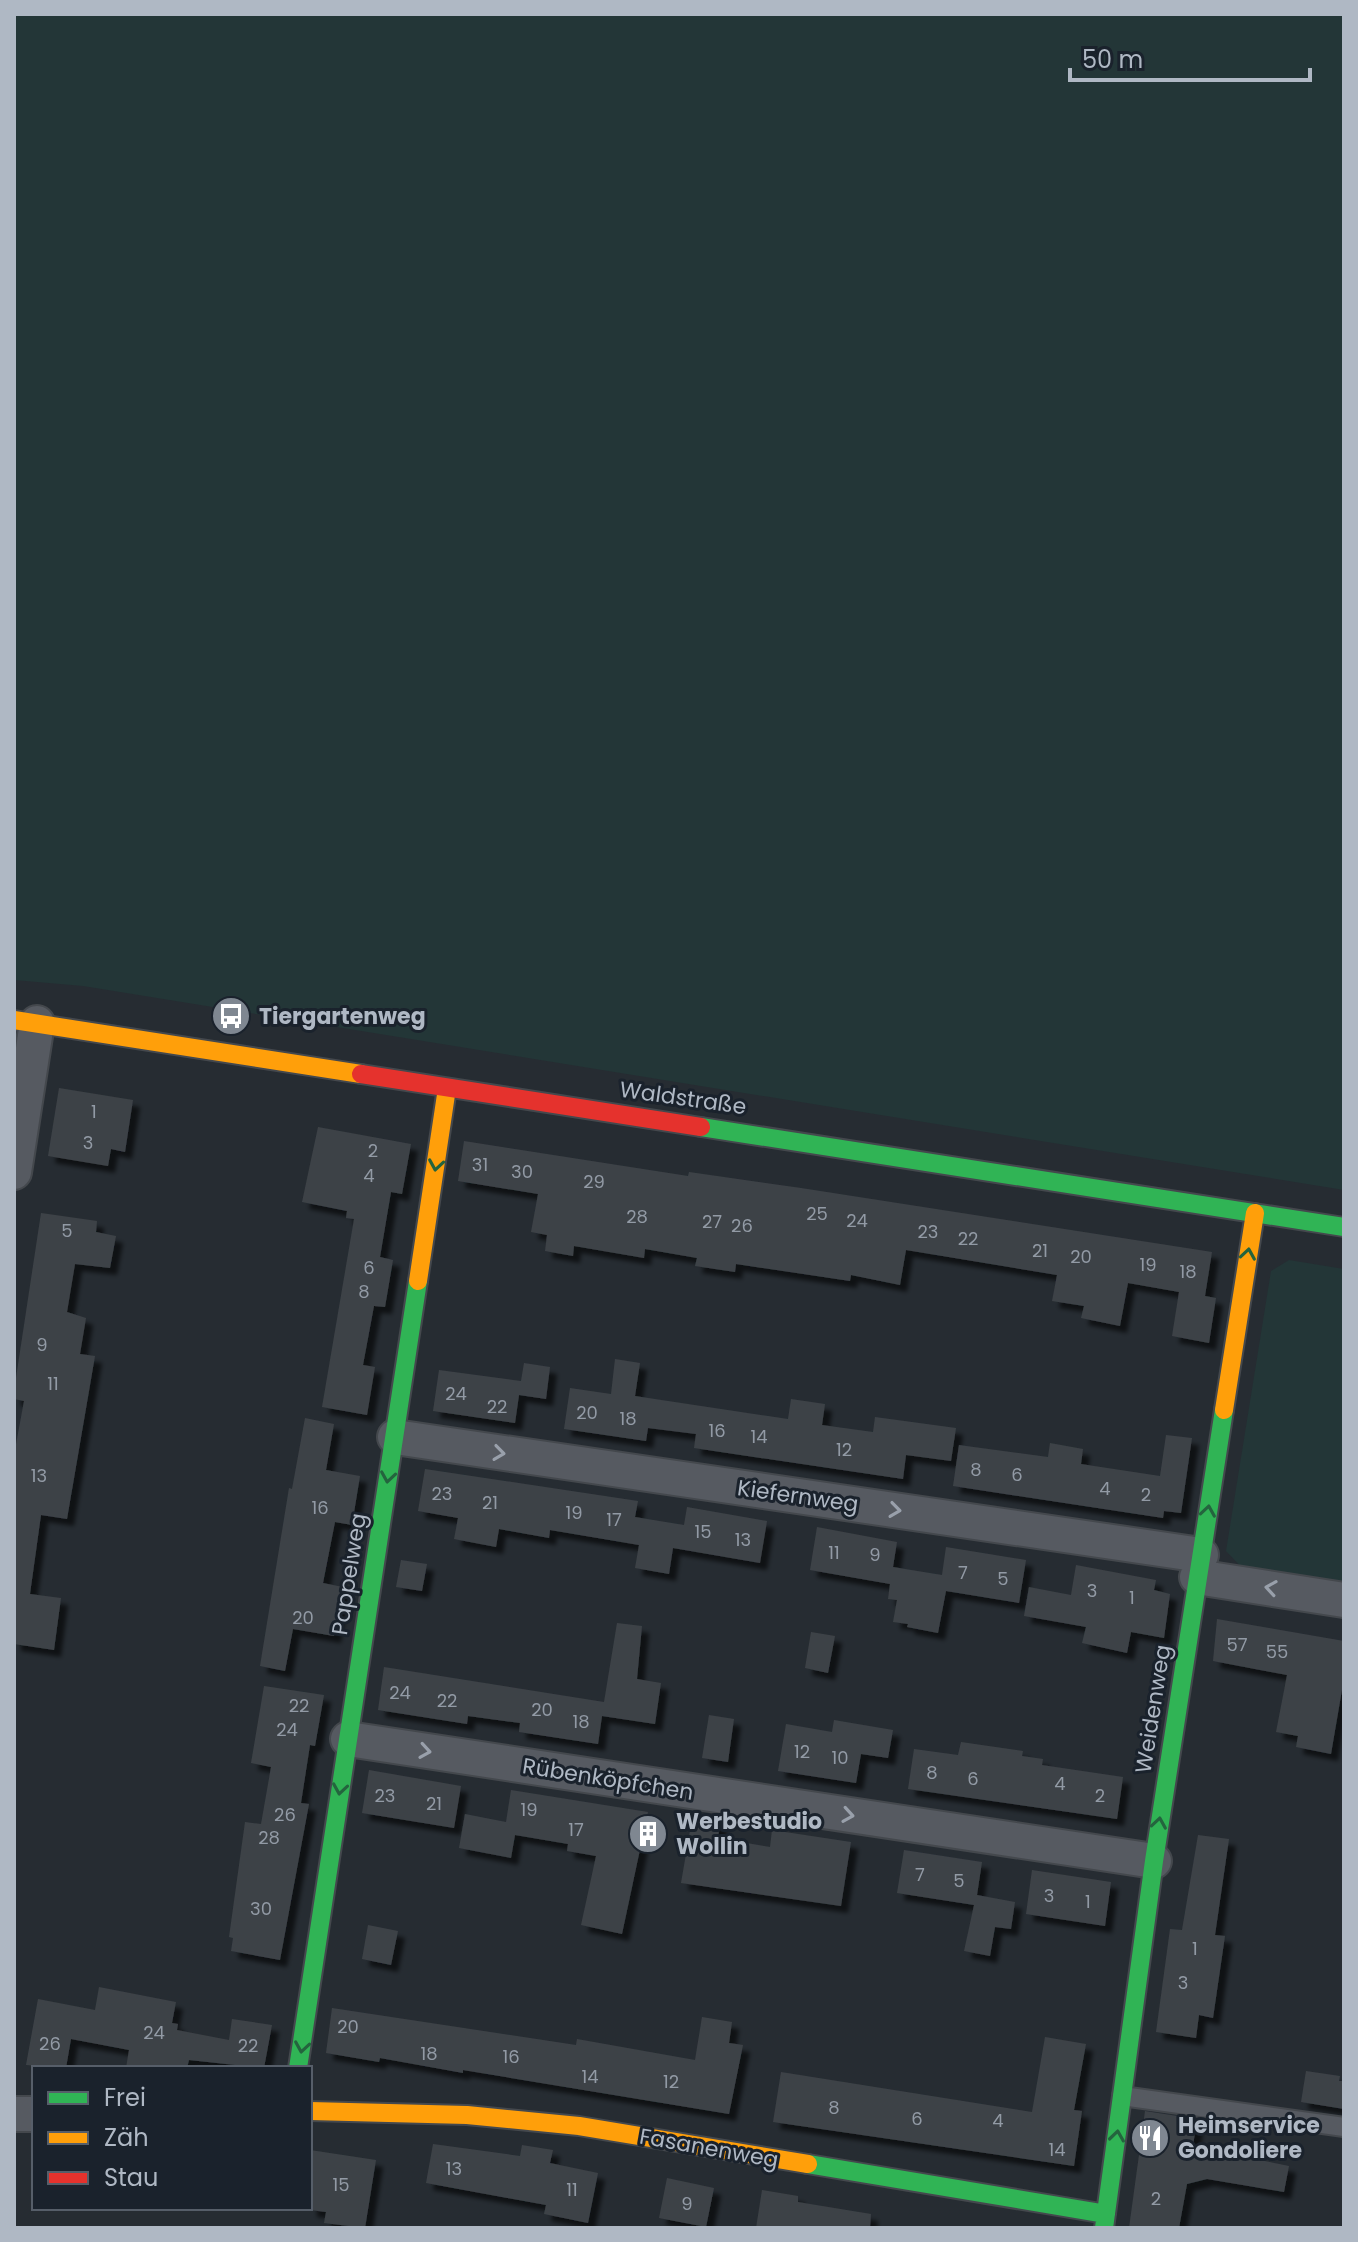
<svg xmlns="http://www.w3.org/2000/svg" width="1358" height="2242" viewBox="0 0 1358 2242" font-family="Poppins,sans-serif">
<defs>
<filter id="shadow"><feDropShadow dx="7" dy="7" stdDeviation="2" flood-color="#0009"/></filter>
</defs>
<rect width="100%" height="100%" fill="#262c32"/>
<path fill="#233637" d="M14,14H1344V1190L83,986L14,980Z
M1289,1260L1344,1269V1587L1248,1574L1226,1551L1271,1271Z"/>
<path fill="#3d4247" filter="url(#shadow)" d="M59,1088L133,1100L125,1152L111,1149L108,1166L48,1156Z
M318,1127L411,1144L402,1194L391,1192L380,1257L393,1260L385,1307L374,1306L363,1365L375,1367L367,1415L322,1407L354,1219L346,1218L347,1211L302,1202Z
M464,1141L688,1176L689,1172L801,1188L1212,1252L1205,1296L1216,1298L1209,1343L1172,1336L1179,1292L1128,1283L1120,1326L1081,1318L1084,1306L1052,1301L1057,1275L906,1250L900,1285L851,1275L850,1281L736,1264L735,1272L695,1266L697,1258L645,1249L644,1258L574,1246L573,1256L545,1251L547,1235L531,1232L538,1194L458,1181Z
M41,1213L97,1221L96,1232L116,1236L110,1268L75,1264L67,1312L86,1318L80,1354L95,1356L67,1519L41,1515L30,1594L61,1598L54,1650L14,1644V1455L24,1401L14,1399V1391Z
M615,1359L640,1363L635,1396L788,1419L791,1399L825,1404L822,1425L873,1432L875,1417L956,1428L951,1461L906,1455L903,1479L694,1448L696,1434L648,1428L646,1441L564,1429L570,1388L611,1394Z
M524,1363L550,1367L546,1399L519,1395L515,1423L433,1411L439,1370L521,1381Z
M305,1418L334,1424L326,1470L360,1476L352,1525L335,1522L323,1583L343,1587L334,1636L293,1629L285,1671L260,1666L289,1488L292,1489Z
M1166,1435L1192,1438L1181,1513L1164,1511L1163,1518L953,1486L959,1445L1048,1457L1050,1443L1083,1449L1081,1464L1160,1476Z
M425,1469L638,1501L635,1517L684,1525L687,1507L767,1521L760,1563L673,1548L669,1574L635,1568L639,1545L550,1530L549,1538L499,1529L496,1547L454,1539L458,1518L418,1511Z
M817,1527L897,1542L893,1567L942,1575L946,1547L1026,1560L1019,1603L946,1591L938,1633L907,1627L908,1624L893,1622L897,1600L888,1599L890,1584L810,1570Z
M401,1560L427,1564L422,1591L396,1587Z
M1076,1565L1156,1580L1154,1590L1170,1594L1164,1638L1131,1632L1127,1653L1082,1643L1086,1627L1024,1616L1029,1587L1071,1595Z
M1217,1619L1344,1641V1678L1331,1754L1296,1747L1298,1736L1276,1732L1287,1675L1213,1661Z
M617,1623L642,1626L637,1679L661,1683L655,1724L602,1716L598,1744L519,1732L520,1723L468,1716L467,1724L378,1710L384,1667L604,1702Z
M811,1632L835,1636L828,1673L805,1668Z
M264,1686L324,1695L315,1746L310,1745L301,1803L309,1804L280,1960L231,1951L233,1938L229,1937L245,1822L261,1824L271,1767L251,1763Z
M709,1715L734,1719L728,1762L702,1758Z
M834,1720L893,1730L888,1758L861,1754L856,1783L778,1771L786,1724L832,1732Z
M961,1742L1023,1751L1022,1756L1043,1759L1042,1765L1123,1777L1117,1819L908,1789L914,1749L958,1755Z
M369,1770L461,1786L454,1828L362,1813Z
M511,1790L648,1812L622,1934L581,1925L596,1856L567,1851L568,1844L515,1835L511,1858L459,1848L465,1814L506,1822Z
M692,1819L720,1823L718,1838L770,1847L772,1830L851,1842L841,1906L681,1883Z
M1198,1835L1229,1839L1215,1935L1225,1936L1213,2018L1199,2015L1196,2038L1156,2032L1170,1929L1182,1930Z
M904,1850L982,1862L977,1895L1015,1902L1011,1929L995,1927L990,1956L964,1951L974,1905L897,1893Z
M1032,1870L1111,1882L1105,1926L1026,1914Z
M368,1925L398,1931L391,1965L362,1959Z
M99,1987L176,2002L172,2023L178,2024L177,2030L229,2040L232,2019L272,2025L264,2068L189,2060L187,2068H126L129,2050L71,2039L66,2068L26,2065L38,1999L95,2010Z
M332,2008L576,2045L577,2039L695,2060L702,2017L732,2022L729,2043L743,2045L729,2114L463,2070V2073L380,2058L379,2062L326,2053Z
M1045,2037L1086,2044L1074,2110L1082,2111L1074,2166L773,2122L781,2072L1032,2112Z
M1306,2071L1340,2076L1339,2081H1344V2109L1301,2102Z
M1145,2111L1197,2119L1193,2146L1289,2166L1284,2192L1207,2179L1187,2184L1179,2228H1129Z
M433,2144L520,2156L522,2145L553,2150L550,2163L598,2173L588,2223L544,2214L546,2205L426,2183Z
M310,2150L376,2160L365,2228L324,2223L326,2212L310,2210Z
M667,2178L714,2188L706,2227L659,2218Z
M762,2190L798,2196V2202L871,2214L870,2228H756Z"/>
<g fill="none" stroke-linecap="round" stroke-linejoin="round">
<defs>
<path id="lane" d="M1122,2096L1344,2127"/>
<path id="street" d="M14,1172L37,1023
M395,1437L1201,1555
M1197,1577L1344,1600
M348,1739L1154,1861
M14,2114H34"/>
<path id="fast" d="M701,1127L1344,1227
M298,2068L418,1281
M808,2164L1106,2214
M1104,2228L1154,1861L1224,1410"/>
<path id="slow" d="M14,1020L361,1074
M418,1281L447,1088
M1224,1410L1255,1213
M310,2111L467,2115L579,2126L808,2164"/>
<path id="jam" d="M361,1074L701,1127"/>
</defs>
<use href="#lane" stroke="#44484d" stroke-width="22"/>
<use href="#street" stroke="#44484d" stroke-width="38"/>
<use href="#fast" stroke="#44484d" stroke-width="22"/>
<use href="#slow" stroke="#44484d" stroke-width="22"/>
<use href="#jam" stroke="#44484d" stroke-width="22"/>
<use href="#lane" stroke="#565a61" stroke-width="18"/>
<use href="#street" stroke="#565a61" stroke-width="34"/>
<use href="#fast" stroke="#30b455" stroke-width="18"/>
<use href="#slow" stroke="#ff9f0a" stroke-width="18"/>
<use href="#jam" stroke="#e5322d" stroke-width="18"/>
</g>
<defs><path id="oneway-chevron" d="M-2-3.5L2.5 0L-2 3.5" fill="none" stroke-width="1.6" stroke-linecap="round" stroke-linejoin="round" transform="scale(2)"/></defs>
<g stroke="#24643e">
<use href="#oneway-chevron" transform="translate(436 1165) rotate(99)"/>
<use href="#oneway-chevron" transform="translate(1248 1254) rotate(-81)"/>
<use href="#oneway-chevron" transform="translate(388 1477) rotate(99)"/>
<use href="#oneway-chevron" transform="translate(1208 1511) rotate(-81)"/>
<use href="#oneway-chevron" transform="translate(340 1789) rotate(99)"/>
<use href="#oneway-chevron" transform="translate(1159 1823) rotate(-81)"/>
<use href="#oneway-chevron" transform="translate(302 2047) rotate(99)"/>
<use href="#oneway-chevron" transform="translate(1117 2136) rotate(-82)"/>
</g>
<g stroke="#99a0ab">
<use href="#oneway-chevron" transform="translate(499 1453) rotate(8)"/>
<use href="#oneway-chevron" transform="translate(895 1510) rotate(8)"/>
<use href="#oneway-chevron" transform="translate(1271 1588) rotate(-171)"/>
<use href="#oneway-chevron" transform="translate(425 1751) rotate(9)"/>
<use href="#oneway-chevron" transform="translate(848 1815) rotate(9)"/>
</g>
<defs>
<symbol id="bus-disc" viewBox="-11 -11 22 22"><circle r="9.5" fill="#7f8791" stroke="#1a222c"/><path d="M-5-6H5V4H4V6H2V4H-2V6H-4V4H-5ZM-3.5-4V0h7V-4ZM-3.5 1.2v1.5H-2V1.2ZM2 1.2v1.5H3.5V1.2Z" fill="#fff"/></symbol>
<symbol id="building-disc" viewBox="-11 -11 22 22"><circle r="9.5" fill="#7f8791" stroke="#1a222c"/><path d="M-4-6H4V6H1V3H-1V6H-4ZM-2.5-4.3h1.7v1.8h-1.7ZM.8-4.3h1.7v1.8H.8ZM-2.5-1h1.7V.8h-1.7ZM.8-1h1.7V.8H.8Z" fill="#fff"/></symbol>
<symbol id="restaurant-disc" viewBox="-11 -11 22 22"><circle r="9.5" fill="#7f8791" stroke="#1a222c"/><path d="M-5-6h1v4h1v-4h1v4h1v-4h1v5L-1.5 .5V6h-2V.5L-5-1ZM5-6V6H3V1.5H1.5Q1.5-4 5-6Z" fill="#fff"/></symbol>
</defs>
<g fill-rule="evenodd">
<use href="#bus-disc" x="209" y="994" width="44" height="44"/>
<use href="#building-disc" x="626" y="1812" width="44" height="44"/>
<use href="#restaurant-disc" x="1128" y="2116" width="44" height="44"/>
</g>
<g text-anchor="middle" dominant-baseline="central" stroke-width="6" stroke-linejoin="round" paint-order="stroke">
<g font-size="18" fill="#929aa5">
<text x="94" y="1111">1</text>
<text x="88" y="1142">3</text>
<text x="373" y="1150">2</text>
<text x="480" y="1164">31</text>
<text x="522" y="1171">30</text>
<text x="369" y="1175">4</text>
<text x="594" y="1181">29</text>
<text x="817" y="1213">25</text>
<text x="637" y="1216">28</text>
<text x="857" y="1220">24</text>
<text x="712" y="1221">27</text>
<text x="742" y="1225">26</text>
<text x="67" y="1230">5</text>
<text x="928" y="1231">23</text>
<text x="968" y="1238">22</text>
<text x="1040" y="1250">21</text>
<text x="1081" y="1256">20</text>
<text x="1148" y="1264">19</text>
<text x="369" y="1267">6</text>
<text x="1188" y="1271">18</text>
<text x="364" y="1291">8</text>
<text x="42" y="1344">9</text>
<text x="53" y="1383">11</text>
<text x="456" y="1393">24</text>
<text x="497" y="1406">22</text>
<text x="587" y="1412">20</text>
<text x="628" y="1418">18</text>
<text x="717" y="1430">16</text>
<text x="759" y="1436">14</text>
<text x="844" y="1449">12</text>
<text x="976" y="1469">8</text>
<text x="1017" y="1474">6</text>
<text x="39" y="1475">13</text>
<text x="1105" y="1488">4</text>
<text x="442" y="1493">23</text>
<text x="1146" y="1494">2</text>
<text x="490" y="1502">21</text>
<text x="320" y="1507">16</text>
<text x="574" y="1512">19</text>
<text x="614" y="1519">17</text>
<text x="703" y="1531">15</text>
<text x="743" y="1539">13</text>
<text x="834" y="1552">11</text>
<text x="875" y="1554">9</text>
<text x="963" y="1572">7</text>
<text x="1003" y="1578">5</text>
<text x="1092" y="1590">3</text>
<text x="1132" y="1597">1</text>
<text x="303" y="1617">20</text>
<text x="1237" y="1644">57</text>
<text x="1277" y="1651">55</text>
<text x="400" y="1692">24</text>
<text x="447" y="1700">22</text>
<text x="299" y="1705">22</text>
<text x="542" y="1709">20</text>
<text x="581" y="1721">18</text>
<text x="287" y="1729">24</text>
<text x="802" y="1751">12</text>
<text x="840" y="1757">10</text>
<text x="932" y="1772">8</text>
<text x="973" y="1778">6</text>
<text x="1060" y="1783">4</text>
<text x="385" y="1795">23</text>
<text x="1100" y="1795">2</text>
<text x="434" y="1803">21</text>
<text x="529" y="1809">19</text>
<text x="285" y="1814">26</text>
<text x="576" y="1829">17</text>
<text x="269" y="1837">28</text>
<text x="920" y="1874">7</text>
<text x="959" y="1880">5</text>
<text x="1049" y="1895">3</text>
<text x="1088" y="1901">1</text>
<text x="261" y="1908">30</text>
<text x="1195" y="1948">1</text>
<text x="1183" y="1982">3</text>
<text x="348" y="2026">20</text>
<text x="154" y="2032">24</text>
<text x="50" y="2043">26</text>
<text x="248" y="2045">22</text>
<text x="429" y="2053">18</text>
<text x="511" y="2056">16</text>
<text x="590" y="2076">14</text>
<text x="671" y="2081">12</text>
<text x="834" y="2107">8</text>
<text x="917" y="2118">6</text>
<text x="998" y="2120">4</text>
<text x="1057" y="2149">14</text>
<text x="454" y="2168">13</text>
<text x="341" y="2184">15</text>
<text x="572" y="2189">11</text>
<text x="1156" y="2198">2</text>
<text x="687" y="2203">9</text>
</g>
<g font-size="22" font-weight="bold" fill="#afb8c4" stroke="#1a222c" text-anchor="start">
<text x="259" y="1016">Tiergartenweg</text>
<text x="676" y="1821">Werbestudio<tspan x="676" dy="25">Wollin</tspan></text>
<text x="1178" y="2125">Heimservice<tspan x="1178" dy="25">Gondoliere</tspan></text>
</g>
<g font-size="22" fill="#afb8c4" stroke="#1a222c">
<text transform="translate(683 1098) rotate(8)">Waldstraße</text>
<text transform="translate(798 1496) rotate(8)">Kiefernweg</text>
<text transform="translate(349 1574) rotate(-81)">Pappelweg</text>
<text transform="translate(1153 1709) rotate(-81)">Weidenweg</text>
<text transform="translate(608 1779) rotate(9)">Rübenköpfchen</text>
<text transform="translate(709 2148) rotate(10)">Fasanenweg</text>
</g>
</g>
<rect width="1358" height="2242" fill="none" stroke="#afb8c4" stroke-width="32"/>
<rect x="32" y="2066" width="280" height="144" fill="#1a222c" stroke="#565e69" stroke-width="2"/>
<rect x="48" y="2092" width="40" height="12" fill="#30b455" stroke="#565e69" stroke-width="2"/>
<text x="104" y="2106" font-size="24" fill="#afb8c4">Frei</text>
<rect x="48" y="2132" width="40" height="12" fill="#ff9f0a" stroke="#565e69" stroke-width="2"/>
<text x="104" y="2146" font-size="24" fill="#afb8c4">Zäh</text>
<rect x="48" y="2172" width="40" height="12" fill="#e5322d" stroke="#565e69" stroke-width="2"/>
<text x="104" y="2186" font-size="24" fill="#afb8c4">Stau</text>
<path d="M1070 68v12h240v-12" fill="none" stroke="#afb8c4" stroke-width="4"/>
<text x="1082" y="68" font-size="24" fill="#afb8c4" stroke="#1a222c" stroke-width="6" paint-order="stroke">50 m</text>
</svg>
